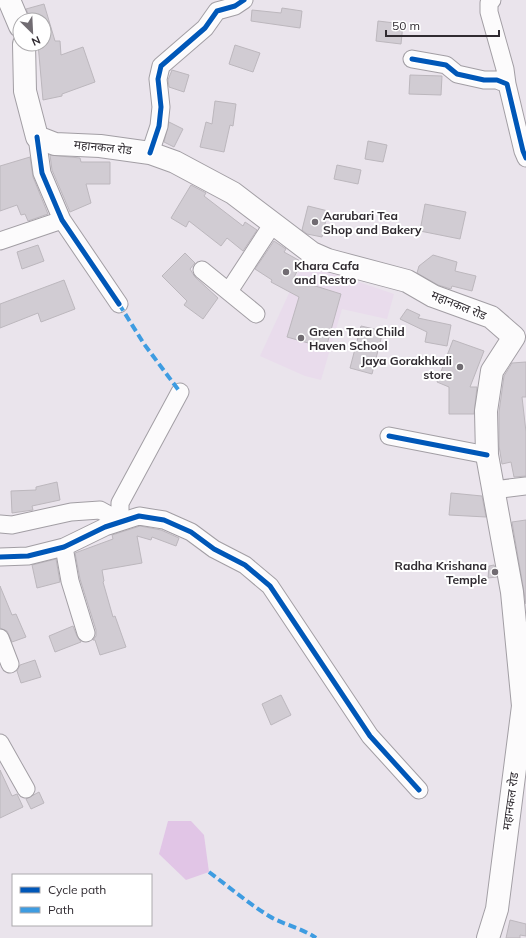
<svg xmlns="http://www.w3.org/2000/svg" width="526" height="938" viewBox="0 0 526 938" font-family="Mulish,'Noto Sans Devanagari',sans-serif">
<rect width="100%" height="100%" fill="#eae4ec"/>
<path fill="#e9dcec" d="M303,263L394,294L387,319L342,309L321,380L305,376L260,356Z"/>
<path fill="#e1c5e6" d="M168,821H191L204,835L209,872L186,880L159,854Z"/>
<path fill="#d1ccd3" stroke="#bcb7bd" d="M44,4L55,41H60L61,55L83,47L95,82L62,94V96L43,100L38,44H44V20H31L26,9Z
M282,8L302,11L300,28L251,21L252,10L281,13Z
M378,21L403,24L401,44L376,41Z
M235,45L260,53L253,72L229,64Z
M172,70L189,75L184,92L169,87L168,80Z
M410,75L442,76L441,95L409,94Z
M215,101L236,104L233,126L230,125L224,152L200,147L206,122L212,124Z
M169,122L183,129L174,147L164,142Z
M368,141L387,145L383,162L365,159Z
M50,155L80,158L81,162H110V184H86L91,203L70,212L52,170Z
M30,157L33,177L48,214L28,221L25,214L21,215L17,205L0,211V166Z
M337,165L361,170L358,184L334,179Z
M191,185L206,193L204,196L243,226L245,222L257,230L243,251L227,238L221,246L189,221L186,227L171,218Z
M425,204L466,212L460,239L420,231Z
M308,206L328,211L322,237L307,234L302,230Z
M274,241L286,249L284,252L302,262L293,279L341,294L326,348L287,337L299,297L271,282L272,280L255,269Z
M38,245L44,261L22,269L17,252Z
M185,253L195,263L190,269L195,277L218,298L203,319L184,305L187,301L162,276Z
M433,255L457,262L455,271L476,276L472,291L452,286L451,289L438,285L417,273L419,266Z
M64,280L75,309L41,322L38,313L0,328V304Z
M407,309L420,315L418,318L451,325L447,346L425,342L427,332L400,319Z
M361,326L383,331L372,374L350,368Z
M453,340L484,351L470,387H477L474,414H449V387L437,382Z
M526,362V397H522L526,432V476L514,477L511,462L502,464L499,446V412L504,376L512,363Z
M57,482L60,500L32,506L33,510L12,513L11,491L36,490V487Z
M451,493L482,496L486,517L449,515Z
M526,520V604L512,522Z
M140,526L161,530L179,538L176,546L152,537L151,540L137,536L142,563L102,570L104,581L103,582L113,617L115,616L126,647L100,655L95,640H93L96,636V630L80,579L75,553L113,539L112,535Z
M56,559L60,582L37,588L32,565Z
M494,565L497,577L488,578L489,566Z
M0,586L12,615L16,614L26,637L12,642L7,631L0,628Z
M73,626L77,636L81,642L55,652L49,636Z
M35,660L41,677L21,683L17,671L20,665Z
M281,695L291,715L271,725L262,704Z
M0,770L12,796L17,794L23,807L0,818Z
M39,792L44,803L31,809L26,799Z
M510,920L526,924V936L520,935V938H506Z"/>
<g fill="none" stroke-linecap="round" stroke-linejoin="round">
<defs>
<path id="minor" d="M492,0L489,3V12L505,69L507,84
M412,59L446,65L457,74L484,80H497L507,84L523,151L526,158
M37,137L42,173L62,220L119,304
M150,153L159,126L161,107L158,79L161,66L205,28L217,11L235,6L244,0
M0,241L62,220
M202,270L256,314
M229,291L274,222
M389,436L487,455
M493,490L526,486
M0,524L12,525L71,512L100,510L120,521V503L180,392
M64,547L70,581L86,633
M0,557L28,556L64,547L105,527L139,516L164,520L191,532L214,549L245,565L270,586L370,736L419,790
M0,638L10,664
M0,743L26,789"/>
<path id="secondary" d="M9,0L20,26
M24,44L25,91L37,137L55,144L100,146L150,153L175,162L233,193L312,253L328,260L407,281L433,296L491,317L514,337L492,371L486,411L487,455L512,592L523,706L497,909L488,938"/>
</defs>
<use href="#minor" stroke="#a29ea4" stroke-width="19"/>
<use href="#secondary" stroke="#a29ea4" stroke-width="24"/>
<use href="#minor" stroke="#fcfbfc" stroke-width="17"/>
<use href="#secondary" stroke="#fcfbfc" stroke-width="22"/>
<path stroke="#3e9ce1" stroke-width="4" stroke-dasharray="8 4" stroke-linecap="butt" d="M119,304L144,344L180,392
M209,872C229,887 248,903 269,916C284,925 302,928 316,938"/>
<defs>
<path id="cycleway" d="M412,59L446,65L457,74L484,80H497L507,84L523,151L526,158
M37,137L42,173L62,220L119,304
M150,153L159,126L161,107L158,79L161,66L205,28L217,11L235,6L244,0
M389,436L487,455
M0,557L28,556L64,547L105,527L139,516L164,520L191,532L214,549L245,565L270,586L370,736L419,790"/>
</defs>
<use href="#cycleway" stroke="#fff" stroke-width="8"/>
<use href="#cycleway" stroke="#0057b8" stroke-width="5"/>
</g>
<g fill="#716c72" stroke="#fff" stroke-width="1.5">
<circle cx="315" cy="222" r="4"/>
<circle cx="286" cy="272" r="4"/>
<circle cx="301" cy="338" r="4"/>
<circle cx="460" cy="367" r="4"/>
<circle cx="495" cy="572" r="4"/>
</g>
<g text-anchor="middle" dominant-baseline="central" stroke-width="4" stroke-linejoin="round" paint-order="stroke">
<g font-size="12" fill="#302b31" stroke="#fff">
<text transform="translate(103 147) rotate(6)">महानकल रोड</text>
<text transform="translate(459 305) rotate(22)">महानकल रोड</text>
<text transform="translate(510 801) rotate(-82)">महानकल रोड</text>
</g>
<g font-size="12" font-weight="bold" fill="#302b31" stroke="#fff" text-anchor="start">
<text x="323" y="215">Aarubari Tea<tspan x="323" dy="14">Shop and Bakery</tspan></text>
<text x="294" y="265">Khara Cafa<tspan x="294" dy="14">and Restro</tspan></text>
<text x="309" y="331">Green Tara Child<tspan x="309" dy="14">Haven School</tspan></text>
<text x="452" y="360" text-anchor="end">Jaya Gorakhkali<tspan x="452" dy="14">store</tspan></text>
<text x="487" y="565" text-anchor="end">Radha Krishana<tspan x="487" dy="14">Temple</tspan></text>
</g>
</g>
<rect x="12" y="874" width="140" height="52" fill="#ffffff" stroke="#acaaad"/>
<rect x="20" y="887" width="20" height="6" fill="#0057b8" stroke="#acaaad"/>
<text x="48" y="894" font-size="12" fill="#302b31">Cycle path</text>
<rect x="20" y="907" width="20" height="6" fill="#3e9ce1" stroke="#acaaad"/>
<text x="48" y="914" font-size="12" fill="#302b31">Path</text>
<g transform="translate(32 32) rotate(156)"><circle r="19" fill="#ffffff" stroke="#acaaad"/>
<path d="M0-3L7 15L0 10L-7 15Z" fill="#716c72"/>
<text y="-6" font-size="11" font-weight="bold" text-anchor="middle" fill="#302b31">N</text>
</g>
<path d="M386 30v6h113v-6" fill="none" stroke="#302b31" stroke-width="2"/>
<text x="392" y="30" font-size="12" fill="#302b31" stroke="#ffffff" stroke-width="3" paint-order="stroke">50 m</text>
</svg>
